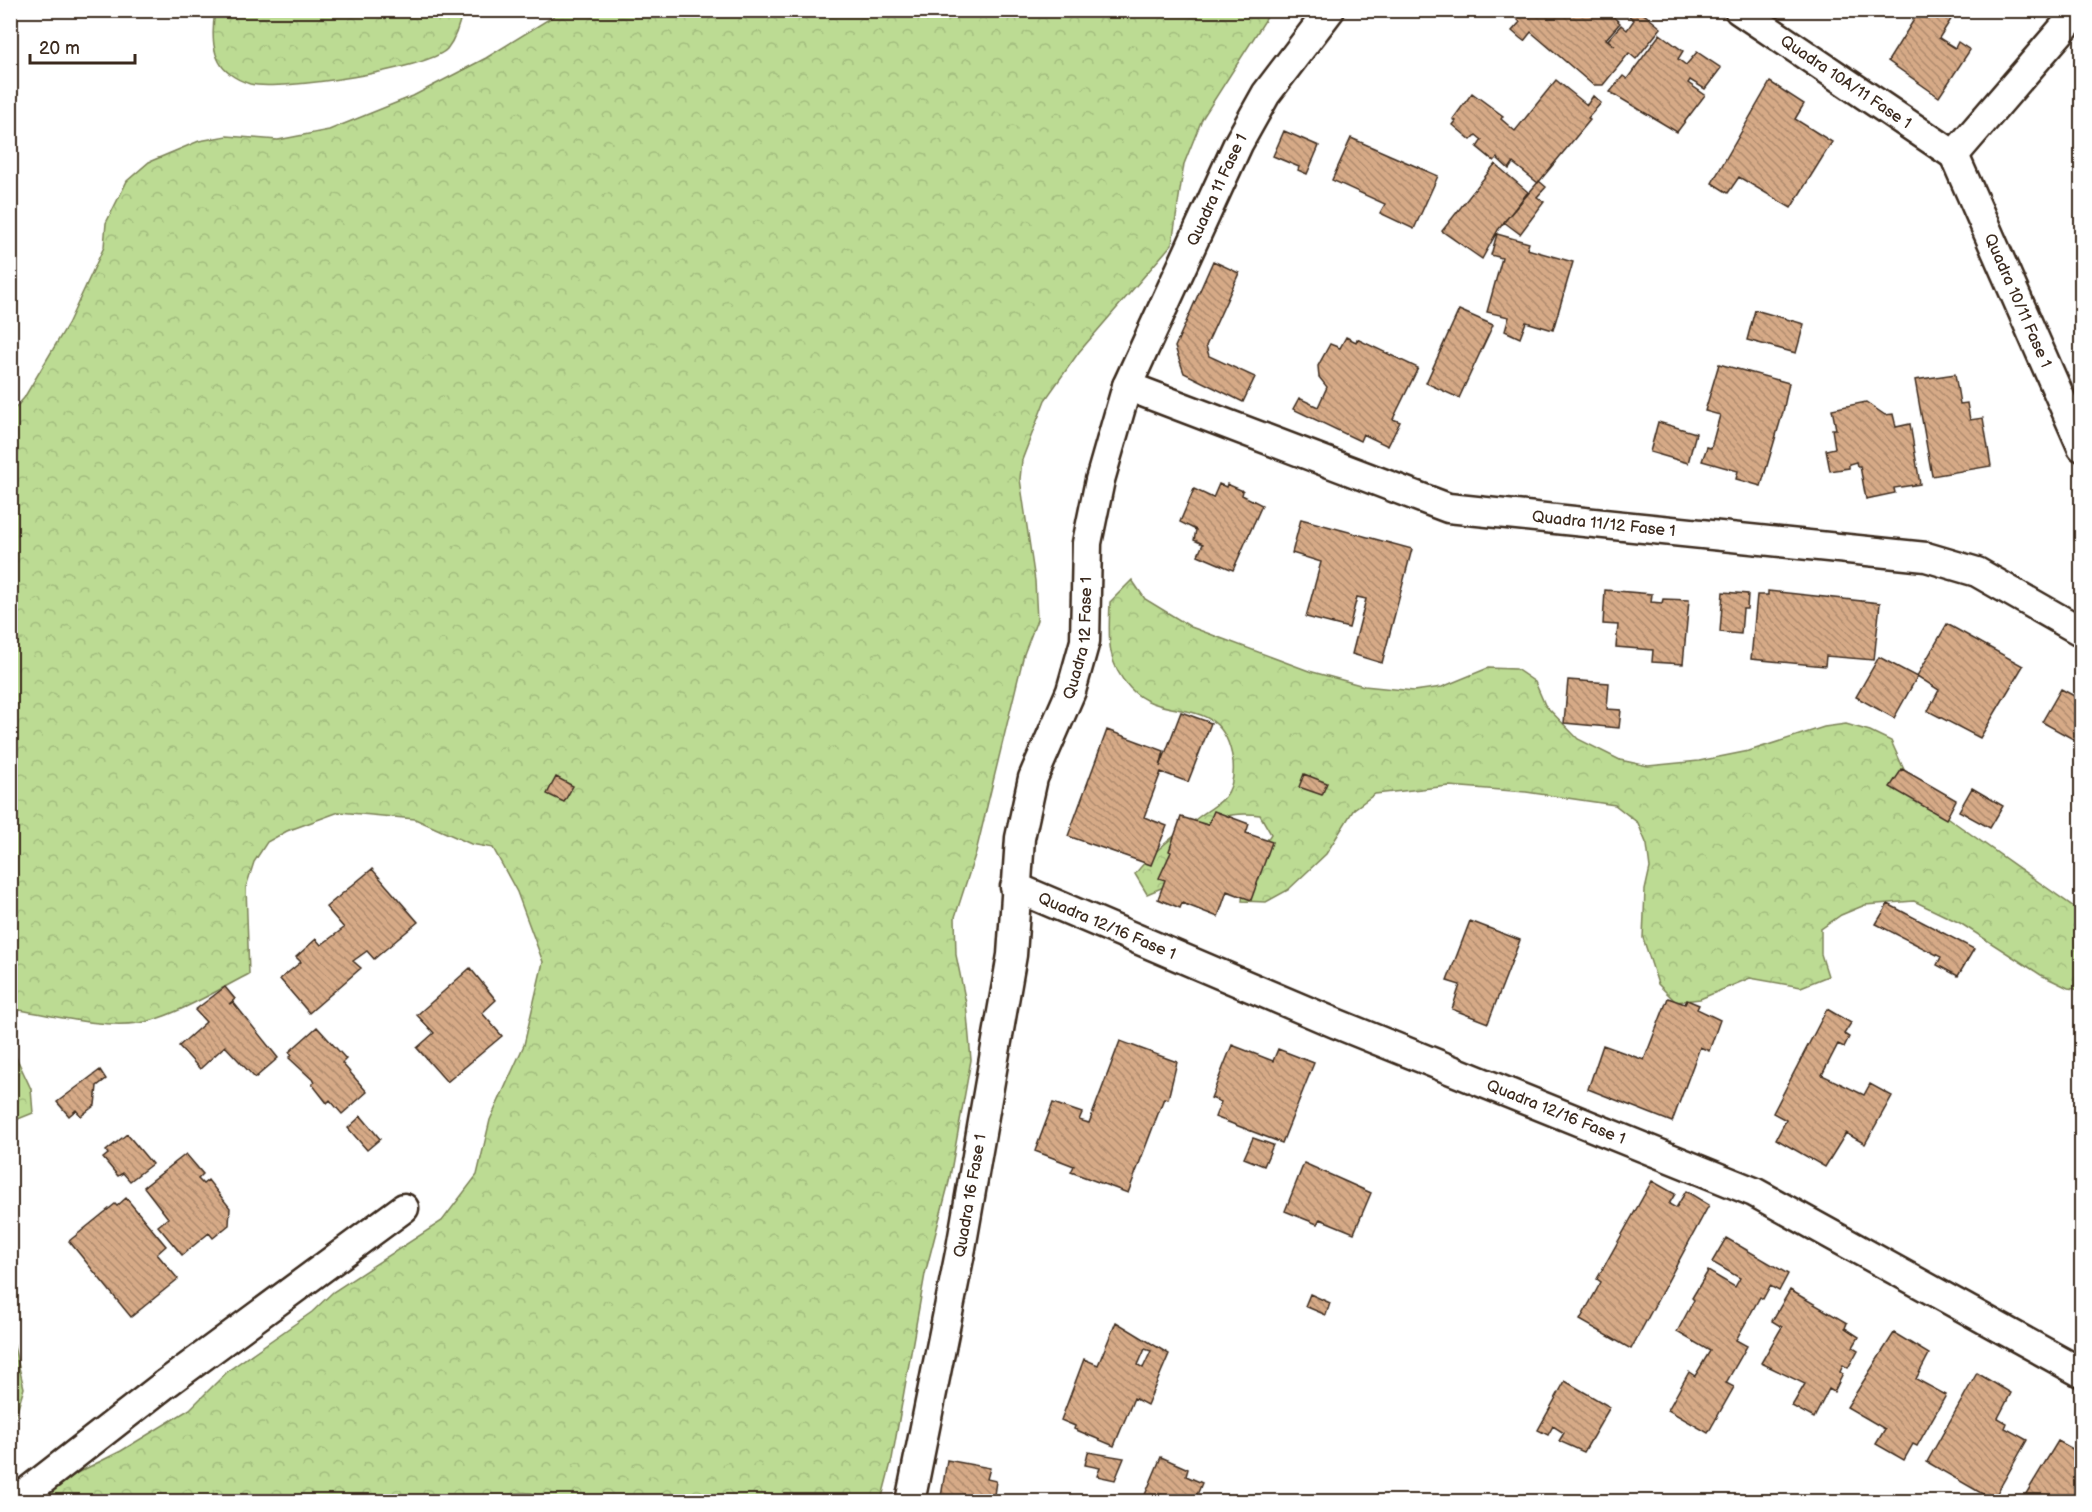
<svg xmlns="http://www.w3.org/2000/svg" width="2092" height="1512" viewBox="0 0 2092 1512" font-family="'Balsamiq Sans',sans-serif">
<defs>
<pattern id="forest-crowns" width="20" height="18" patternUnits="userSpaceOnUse" patternTransform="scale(1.5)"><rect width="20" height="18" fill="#bcdb93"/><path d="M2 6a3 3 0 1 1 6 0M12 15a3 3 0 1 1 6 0" fill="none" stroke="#a2bc7e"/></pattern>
<pattern id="building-back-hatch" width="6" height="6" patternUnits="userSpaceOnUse" patternTransform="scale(1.5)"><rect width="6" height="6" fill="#d6aa87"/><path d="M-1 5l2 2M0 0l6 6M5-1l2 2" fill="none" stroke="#af8b6e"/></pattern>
</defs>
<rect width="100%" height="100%" fill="#fff"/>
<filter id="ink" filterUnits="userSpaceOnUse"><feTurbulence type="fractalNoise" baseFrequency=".0167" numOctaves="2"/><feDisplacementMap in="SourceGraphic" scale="12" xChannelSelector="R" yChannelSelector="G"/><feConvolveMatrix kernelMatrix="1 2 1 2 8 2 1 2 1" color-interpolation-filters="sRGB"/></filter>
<g filter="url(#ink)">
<path fill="url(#forest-crowns)" stroke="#7c8258" stroke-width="1.5" d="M215,11V10L462,11C460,22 455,39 447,49C427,70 280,91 250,84C244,82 235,78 230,74C210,60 212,31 215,11Z
M562,11H1271L1202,119L1184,164L1172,244L1079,352L1045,400L1022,460L1020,479L1035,581L1037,620L1024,654L976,852L955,917L956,955L966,1003L971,1060L949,1182L925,1274L892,1459L881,1501L548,1502C532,1487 511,1492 494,1502L35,1501L65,1479L121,1451L190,1409L229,1370L312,1312L333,1292L442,1221L477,1175L490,1120L524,1045L543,962L517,892L493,848L471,844L415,819L339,812L287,831L267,842L254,862L246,887L249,974C220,989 170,1019 139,1023C100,1028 57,1016 19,1010L11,1014V413L24,398L68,324L104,247L106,223L127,181L149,162L199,141L227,136L278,140L329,130L413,96L486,58Z
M1132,580L1145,599L1191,627L1309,671L1364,686L1414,691L1442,687L1488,668L1516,669L1535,682L1545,705L1578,739L1620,760L1648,766L1699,761L1749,751L1824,727L1846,724L1870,731L1891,741L1911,785L1948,818L2081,912V990L2068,988L2041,975L1960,923L1914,901L1865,905L1841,915L1821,929V954L1828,976L1801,987L1750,978L1700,999L1676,1002L1658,984L1643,938L1645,890L1650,868L1647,845L1638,823L1615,805L1526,792L1449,786L1375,794L1354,809L1326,854L1288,890L1266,902L1242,901L1245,875L1271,834L1260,815C1201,808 1194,838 1171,884L1147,894L1135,874C1153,851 1176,835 1200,816C1208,810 1219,804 1225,797C1233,787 1234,773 1233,762C1223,690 1164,725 1130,688C1105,662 1109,635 1110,602Z
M10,1044L31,1089L33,1113L11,1122Z
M11,1334L24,1388L11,1432Z"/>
<path fill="url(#building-back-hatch)" stroke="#3b2a1e" stroke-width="1.5" fill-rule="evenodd" d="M1508,10H1606L1620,23L1606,39L1615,46L1608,40L1621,25L1627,30L1634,20L1629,16L1633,10H1639L1661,28L1636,59L1629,53L1603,85H1593L1531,32L1524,41L1520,38L1512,31L1520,22Z
M1920,10H1957L1939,38L1955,48L1958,42L1970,50L1939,97L1888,61Z
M1660,34L1683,51L1678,59L1686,65L1697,52L1721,68L1705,89L1690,80L1688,83L1705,95L1677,132L1610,92L1623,76L1627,79Z
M1556,80L1587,105L1593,96L1601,103L1588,118L1590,120L1538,183L1513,163L1509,169L1497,158L1494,161L1477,147L1482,140L1476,135L1471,140L1453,125L1456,121L1453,119L1472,93L1503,116L1501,119L1515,131Z
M1770,82L1804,104L1795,119L1832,142L1791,208L1739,177L1728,193L1712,183Z
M1284,131L1319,146L1307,174L1298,170L1299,167L1273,156Z
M1351,138L1438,176L1414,229L1380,213L1385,204L1332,180Z
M1495,164L1528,192L1498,230L1482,259L1442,231Z
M1539,181L1546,187L1537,197L1544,202L1520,234L1504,222Z
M1497,234L1529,243L1527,249L1573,262L1553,330L1526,322L1520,338L1505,331L1509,317L1487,312L1502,258L1491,255Z
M1213,261L1239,273L1206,346L1209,356L1255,377L1243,402L1184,373L1175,347Z
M1459,310L1493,325L1459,398L1426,383Z
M1755,310L1804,324L1796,353L1747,340Z
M1346,337L1356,342L1357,339L1418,368L1393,419L1400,422L1388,446L1363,434L1360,441L1293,409L1299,398L1318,407L1327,387L1319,377L1318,366L1330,344L1340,348Z
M1719,364L1789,383L1783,412L1761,486L1736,479L1738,471L1702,461L1707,447L1711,448L1720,415L1705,411Z
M1955,374L1960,404L1967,403L1970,420L1983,418L1991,466L1932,476L1915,380Z
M1866,402L1885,415L1893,414L1896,427L1910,424L1920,484L1894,488L1895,493L1866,499L1860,466H1857L1856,462L1849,464V468L1830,471L1826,450L1835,448L1832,429H1836L1832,409Z
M1658,422L1696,433L1688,463L1650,452Z
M1219,484L1226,487L1227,484L1243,491L1242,495L1262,505L1233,570L1198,555L1203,544L1194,540L1196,530L1180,522L1194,489L1213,498Z
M1301,519L1412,549L1382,663L1352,654L1366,599L1357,597L1349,628L1306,617L1321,562L1292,553Z
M1605,590L1652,594L1651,602L1662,603L1663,599L1689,600L1683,664L1652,662L1653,650L1616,647L1618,625L1603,624Z
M1768,591L1880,603L1874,660L1826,656L1825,666L1751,659L1757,595H1768Z
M1723,592L1748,594L1747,609H1743L1741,634L1720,632Z
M1947,624L2023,666L1980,738L1928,711L1939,690L1917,676Z
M1879,657L1917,677L1894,718L1856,697Z
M1568,680L1609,683L1607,709L1621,710L1619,728L1564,723Z
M2061,689L2082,700V744L2042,722Z
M1181,712L1211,723L1188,782L1161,772L1144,817L1167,826L1151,865L1068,836L1107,730L1164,751L1160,767Z
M1902,769L1956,800L1946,819L1890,787Z
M1304,774L1327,783L1322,795L1299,787Z
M556,777L573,786L564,802L547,794Z
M1972,788L2003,806L1990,828L1959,811Z
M1214,811L1249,824L1246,833L1272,842L1251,900L1227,891L1218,917L1182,903L1180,908L1158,899L1165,880L1159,878L1171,852L1169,851L1181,817L1208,825Z
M372,869L418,922L374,959L367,951L353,961L361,968L309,1013L280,979L301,962L296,957L316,939L321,945L344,928L326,907Z
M1888,904L1974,949L1958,976L1937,965L1941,957L1876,924Z
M1470,921L1520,940L1488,1023L1452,1009L1460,985L1447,981Z
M470,968L496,1000L482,1013L502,1036L447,1082L417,1048L434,1033L417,1015Z
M225,987L235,999L229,1004L233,1002L278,1058L255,1078L225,1046L200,1069L179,1046L206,1022L195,1010Z
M1668,998L1685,1004L1687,1000L1699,1005L1697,1009L1720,1020L1709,1051L1700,1047L1672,1122L1588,1089L1603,1045L1644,1060Z
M1827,1009L1851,1023L1844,1034L1849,1037L1844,1047L1838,1044L1822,1075L1864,1095L1870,1084L1892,1096L1865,1144L1846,1133L1825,1167L1776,1139L1786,1120L1773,1113Z
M317,1027L346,1059L342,1063L367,1092L342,1114L330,1100L327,1103L312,1084L315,1082L289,1058L292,1055L289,1052Z
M1120,1041L1177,1062L1168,1099L1164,1098L1128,1193L1071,1172L1074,1166L1035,1151L1053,1103L1082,1113L1079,1120L1089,1123Z
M1232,1045L1273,1061L1278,1049L1314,1063L1282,1143L1215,1117L1221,1102L1211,1098Z
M100,1070L106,1079L97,1086L95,1105L81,1116L76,1110L69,1116L57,1102Z
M361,1116L380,1139L367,1150L348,1128Z
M127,1134L152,1164L130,1181L123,1173L118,1176L103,1158L108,1154L106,1151Z
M1253,1138L1273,1145L1264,1166L1244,1158Z
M186,1154L203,1174L198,1179L203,1184L208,1180L230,1208L229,1225L213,1238L209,1233L182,1255L158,1226L168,1218L144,1187Z
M1304,1163L1371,1193L1354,1233L1320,1219L1317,1224L1285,1211Z
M1652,1181L1675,1194L1669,1204L1676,1208L1686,1191L1709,1205L1631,1349L1580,1320L1601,1282L1597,1279Z
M126,1198L166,1246L157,1254L178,1279L131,1317L69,1241L115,1204L117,1206Z
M1726,1238L1788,1274L1779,1291L1770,1286L1763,1299L1760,1297L1736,1340L1747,1346L1726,1383L1734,1387L1708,1433L1668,1410L1689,1372L1695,1376L1710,1351L1677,1332L1694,1300L1692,1298L1708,1271L1735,1287L1740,1278L1712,1262Z
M1790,1290L1847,1323L1845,1328L1859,1337L1853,1347L1858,1350L1848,1368L1843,1365L1840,1372L1843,1374L1834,1392L1829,1389L1814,1418L1792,1406L1805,1384L1761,1363L1782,1327L1772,1321Z
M1310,1294L1330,1303L1326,1315L1305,1306Z
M1116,1322L1169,1354L1147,1405L1134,1398L1114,1446L1074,1429L1075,1426L1061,1420L1084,1359L1098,1365ZM1145,1349L1151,1351L1143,1368L1138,1365Z
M1894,1333L1929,1354L1916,1379L1946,1395L1917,1446L1913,1444L1904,1460L1876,1444L1885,1429L1847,1407Z
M1977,1373L2011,1393L1998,1418L2007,1423L2005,1428L2027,1440L1993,1500L1927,1462Z
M1565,1381L1610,1407L1584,1452L1559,1441L1564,1433L1553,1426L1548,1435L1538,1430Z
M2058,1441L2082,1454V1502H2021Z
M1088,1452L1124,1458L1115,1480L1097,1476L1100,1468L1085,1465Z
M1161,1457L1188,1469L1186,1476L1202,1483L1194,1502H1142Z
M947,1460L990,1468L987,1479L996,1481L993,1502H965L941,1497Z
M1081,1496L1094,1502H1079Z"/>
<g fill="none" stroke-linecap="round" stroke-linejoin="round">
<defs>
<g id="street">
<path id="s1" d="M1739,10L1954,155"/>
<path id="s2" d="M1954,155L2082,447"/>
<path d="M1954,155L2079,10"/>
<path id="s3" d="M1127,386L1448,508L1926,557L1977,572L2082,632"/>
<path id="s4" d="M1015,887L1335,1023L1754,1192L2082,1373"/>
<path d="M14,1502L164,1385L404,1208"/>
<path id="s5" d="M910,1502L961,1248L1012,955L1020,838L1033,778L1071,691L1085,641L1087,543L1100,480L1127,386L1238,144L1266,94L1330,10"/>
</g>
</defs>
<use href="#street" stroke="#3b2a1e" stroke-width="33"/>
<use href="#street" stroke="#fff" stroke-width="28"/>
</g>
</g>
<g text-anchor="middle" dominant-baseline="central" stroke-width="4.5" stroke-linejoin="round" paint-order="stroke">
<g font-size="16" fill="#3b2a1e" stroke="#fff">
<text stroke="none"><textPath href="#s1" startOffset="129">Quadra 10A/11 Fase 1</textPath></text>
<text stroke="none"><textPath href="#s5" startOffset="1358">Quadra 11 Fase 1</textPath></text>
<text stroke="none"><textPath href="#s2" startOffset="159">Quadra 10/11 Fase 1</textPath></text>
<text stroke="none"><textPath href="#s3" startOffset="500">Quadra 11/12 Fase 1</textPath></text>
<text stroke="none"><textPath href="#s5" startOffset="884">Quadra 12 Fase 1</textPath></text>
<text stroke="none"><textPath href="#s4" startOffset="100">Quadra 12/16 Fase 1</textPath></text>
<text stroke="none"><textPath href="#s4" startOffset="586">Quadra 12/16 Fase 1</textPath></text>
<text stroke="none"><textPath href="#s5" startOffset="312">Quadra 16 Fase 1</textPath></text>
</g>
</g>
<rect width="2092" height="1512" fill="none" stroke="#fff" stroke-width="36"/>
<rect x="18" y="18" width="2056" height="1476" fill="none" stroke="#3b2a1e" stroke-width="2" filter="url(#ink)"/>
<path d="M30 54v9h105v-9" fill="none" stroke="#3b2a1e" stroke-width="3"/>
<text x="39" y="54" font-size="18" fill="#3b2a1e" stroke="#ffffff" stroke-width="4.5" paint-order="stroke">20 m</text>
</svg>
